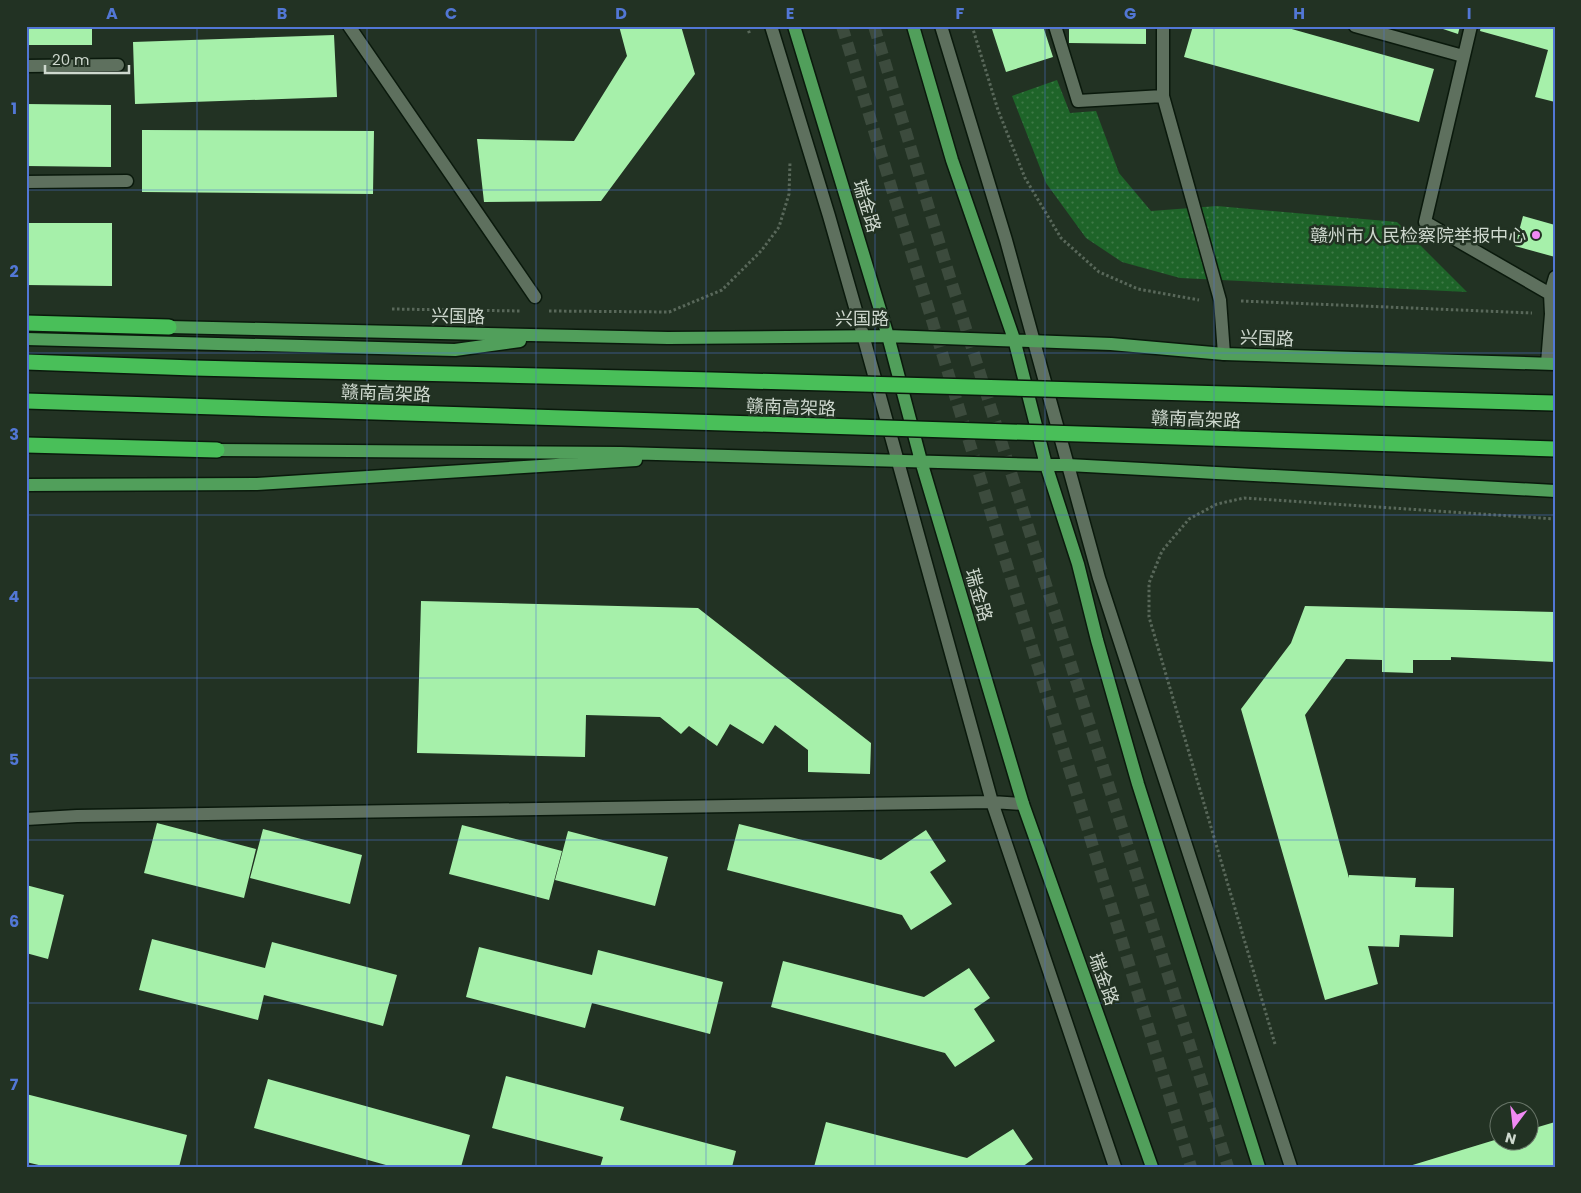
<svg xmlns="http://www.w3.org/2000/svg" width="1581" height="1193" viewBox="0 0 1581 1193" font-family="Poppins,'Noto Sans SC',sans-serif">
<defs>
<pattern id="grass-dots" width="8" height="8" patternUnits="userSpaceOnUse" patternTransform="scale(1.25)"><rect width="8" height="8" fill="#1e6429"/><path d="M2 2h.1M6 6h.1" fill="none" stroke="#3e7947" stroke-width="1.8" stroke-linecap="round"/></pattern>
</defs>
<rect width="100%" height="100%" fill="#223223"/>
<path fill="url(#grass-dots)" d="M1057,80L1070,113L1096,111L1119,173L1151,211L1217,206L1397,222L1467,292L1180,278L1122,262L1086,238L1046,183L1012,96Z"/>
<path fill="#a6f0aa" d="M26,26H92V45H26Z
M619,26H681L695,74L601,201L484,202L477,139L574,141L627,56Z
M991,26H1043L1053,57L1006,72Z
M1069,26H1146V44L1069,43Z
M1193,26H1281L1434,69L1419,122L1184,57Z
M1434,26H1460L1458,34Z
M1481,26H1555V102L1535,97L1548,50L1480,31Z
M334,35L337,97L135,104L133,42Z
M26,104L111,105V167L26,166Z
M142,130L374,131L373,194L142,192Z
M1523,216L1555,225V257L1515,246Z
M26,223H112V286L26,285Z
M421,601L698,608L871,743L870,774L808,772V750L775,725L763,744L730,724L717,746L689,726L681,734L660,717L586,715L585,757L417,753Z
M1305,606L1555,612V662L1451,657V660H1413V673L1382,672V660L1346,659L1305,715L1349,878V875L1416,878L1415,887L1454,888L1453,937L1400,935L1399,947L1368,946L1378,984L1325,1000L1241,709L1291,643Z
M157,823L256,849L244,898L144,873Z
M739,824L881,860L926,830L946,861L930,872L952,904L911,930L902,915L727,870Z
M462,825L562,851L549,900L449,874Z
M263,829L362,855L350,904L250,878Z
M568,831L668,857L655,906L555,880Z
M26,885L64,895L48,959L26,953Z
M152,939L265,968L272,942L397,975L383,1026L264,995L258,1020L139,990Z
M479,947L592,975L598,950L723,982L710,1034L592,1003L585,1028L466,997Z
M783,961L924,997L969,968L990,998L974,1009L995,1041L955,1067L945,1053L771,1007Z
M506,1076L624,1107L620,1120L736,1151L732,1167H600L603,1157L492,1128Z
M268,1079L470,1135L461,1167H393L254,1128Z
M26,1094L187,1135L179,1167H47L26,1162Z
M826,1122L967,1158L1013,1129L1033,1159L1022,1167H814Z
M1555,1122V1167H1406L1498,1139V1140H1528V1130Z"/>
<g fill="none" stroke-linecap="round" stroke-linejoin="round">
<path stroke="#3c4b3d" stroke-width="12" stroke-dasharray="12 6" stroke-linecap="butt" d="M842,26L1191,1167
M874,26L943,255L1228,1167"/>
<defs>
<path id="minor" d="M349,26L535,297
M771,26L829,216L863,335L992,802L1115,1167
M941,26L1006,240L1099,578L1291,1167
M1055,26L1078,101L1163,96
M1163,26V96L1220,300L1224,354
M1355,26L1463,56
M1471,26L1425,222L1550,294L1551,314L1547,363
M26,66L118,65
M26,182L127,181
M1550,294L1555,277
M26,819L77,816L992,802L1023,804"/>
<path id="major" d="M794,26L888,336L921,461L1023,804L1152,1167
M913,26L952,160L1014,339L1046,465L1078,564L1097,640L1138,784L1259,1167
M169,327L668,338L888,336L1111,344L1224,354L1555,364
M26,339L455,350L520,341
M217,450L621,453L1046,465H1068L1555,491
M26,485L257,484L636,460"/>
<path id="highway" d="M26,323L169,327
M26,445L217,450"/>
</defs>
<use href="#minor" stroke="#0a190c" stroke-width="15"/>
<use href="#major" stroke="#0a190c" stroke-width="15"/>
<use href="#highway" stroke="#0a190c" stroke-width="18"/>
<path stroke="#59685a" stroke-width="3" stroke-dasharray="2.5 2.5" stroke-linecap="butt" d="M747,26L750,35
M972,26L998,110L1025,178L1061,238L1099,272L1138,289L1199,300
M1241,301L1532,313
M392,309L521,311
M549,311L669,312L722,290L761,251L779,227L789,194L790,162
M1275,1044L1149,617V583L1162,551L1189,519L1217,504L1244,498L1555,519"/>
<use href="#minor" stroke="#5e705e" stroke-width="12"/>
<use href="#major" stroke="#519f5b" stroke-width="12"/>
<use href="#highway" stroke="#49bf59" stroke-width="15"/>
<defs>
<path id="highway-bridge" d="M26,362L194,368L712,380L1555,403
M26,401L1555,449"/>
</defs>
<use href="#highway-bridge" stroke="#0a190c" stroke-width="18" stroke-linecap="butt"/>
<use href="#highway-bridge" stroke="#49bf59" stroke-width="15"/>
</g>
<path fill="none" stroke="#5277d5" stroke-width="1" stroke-opacity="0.55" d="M197,26V1167M367,26V1167M536,26V1167M706,26V1167M875,26V1167M1045,26V1167M1214,26V1167M1384,26V1167M26,190H1555M26,353H1555M26,515H1555M26,678H1555M26,840H1555M26,1003H1555"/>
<circle fill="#f18af4" stroke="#223223" stroke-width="2" cx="1536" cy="235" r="5"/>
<g text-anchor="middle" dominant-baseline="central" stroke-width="5" stroke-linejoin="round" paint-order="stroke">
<g font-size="18" fill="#ced8ce" stroke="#223223">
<text transform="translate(867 206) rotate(73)">瑞金路</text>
<text transform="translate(458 316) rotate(1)">兴国路</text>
<text x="862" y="318">兴国路</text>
<text transform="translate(1267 338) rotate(2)">兴国路</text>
<text transform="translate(386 393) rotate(2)">赣南高架路</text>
<text transform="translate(791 407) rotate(2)">赣南高架路</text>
<text transform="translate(1196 419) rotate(2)">赣南高架路</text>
<text transform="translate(979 595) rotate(74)">瑞金路</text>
<text transform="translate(1104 979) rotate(70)">瑞金路</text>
</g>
<g font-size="18" fill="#ced8ce" stroke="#223223" text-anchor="end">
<text x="1526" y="235">赣州市人民检察院举报中心</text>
</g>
</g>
<rect width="1581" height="1193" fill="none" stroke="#223223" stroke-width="55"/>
<g transform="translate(1514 1126) rotate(195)"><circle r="24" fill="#223223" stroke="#677467"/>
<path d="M0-4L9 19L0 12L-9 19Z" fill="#f18af4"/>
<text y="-8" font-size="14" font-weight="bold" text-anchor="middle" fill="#ced8ce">N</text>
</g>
<path d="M45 65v8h84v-8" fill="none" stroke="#ced8ce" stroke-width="2.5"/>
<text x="52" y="65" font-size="15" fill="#ced8ce" stroke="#223223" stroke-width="4" paint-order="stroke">20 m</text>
<rect x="28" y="28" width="1526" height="1138" fill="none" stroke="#5277d5" stroke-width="2"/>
<g font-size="16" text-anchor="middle" font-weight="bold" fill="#5277d5">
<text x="112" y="19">A</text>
<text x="282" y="19">B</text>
<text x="451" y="19">C</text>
<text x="621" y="19">D</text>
<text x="790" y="19">E</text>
<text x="960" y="19">F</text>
<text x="1130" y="19">G</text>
<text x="1299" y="19">H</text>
<text x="1469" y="19">I</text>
<text x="14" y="114">1</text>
<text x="14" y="277">2</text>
<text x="14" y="440">3</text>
<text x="14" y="602">4</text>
<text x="14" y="765">5</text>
<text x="14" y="927">6</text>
<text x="14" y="1090">7</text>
</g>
</svg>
